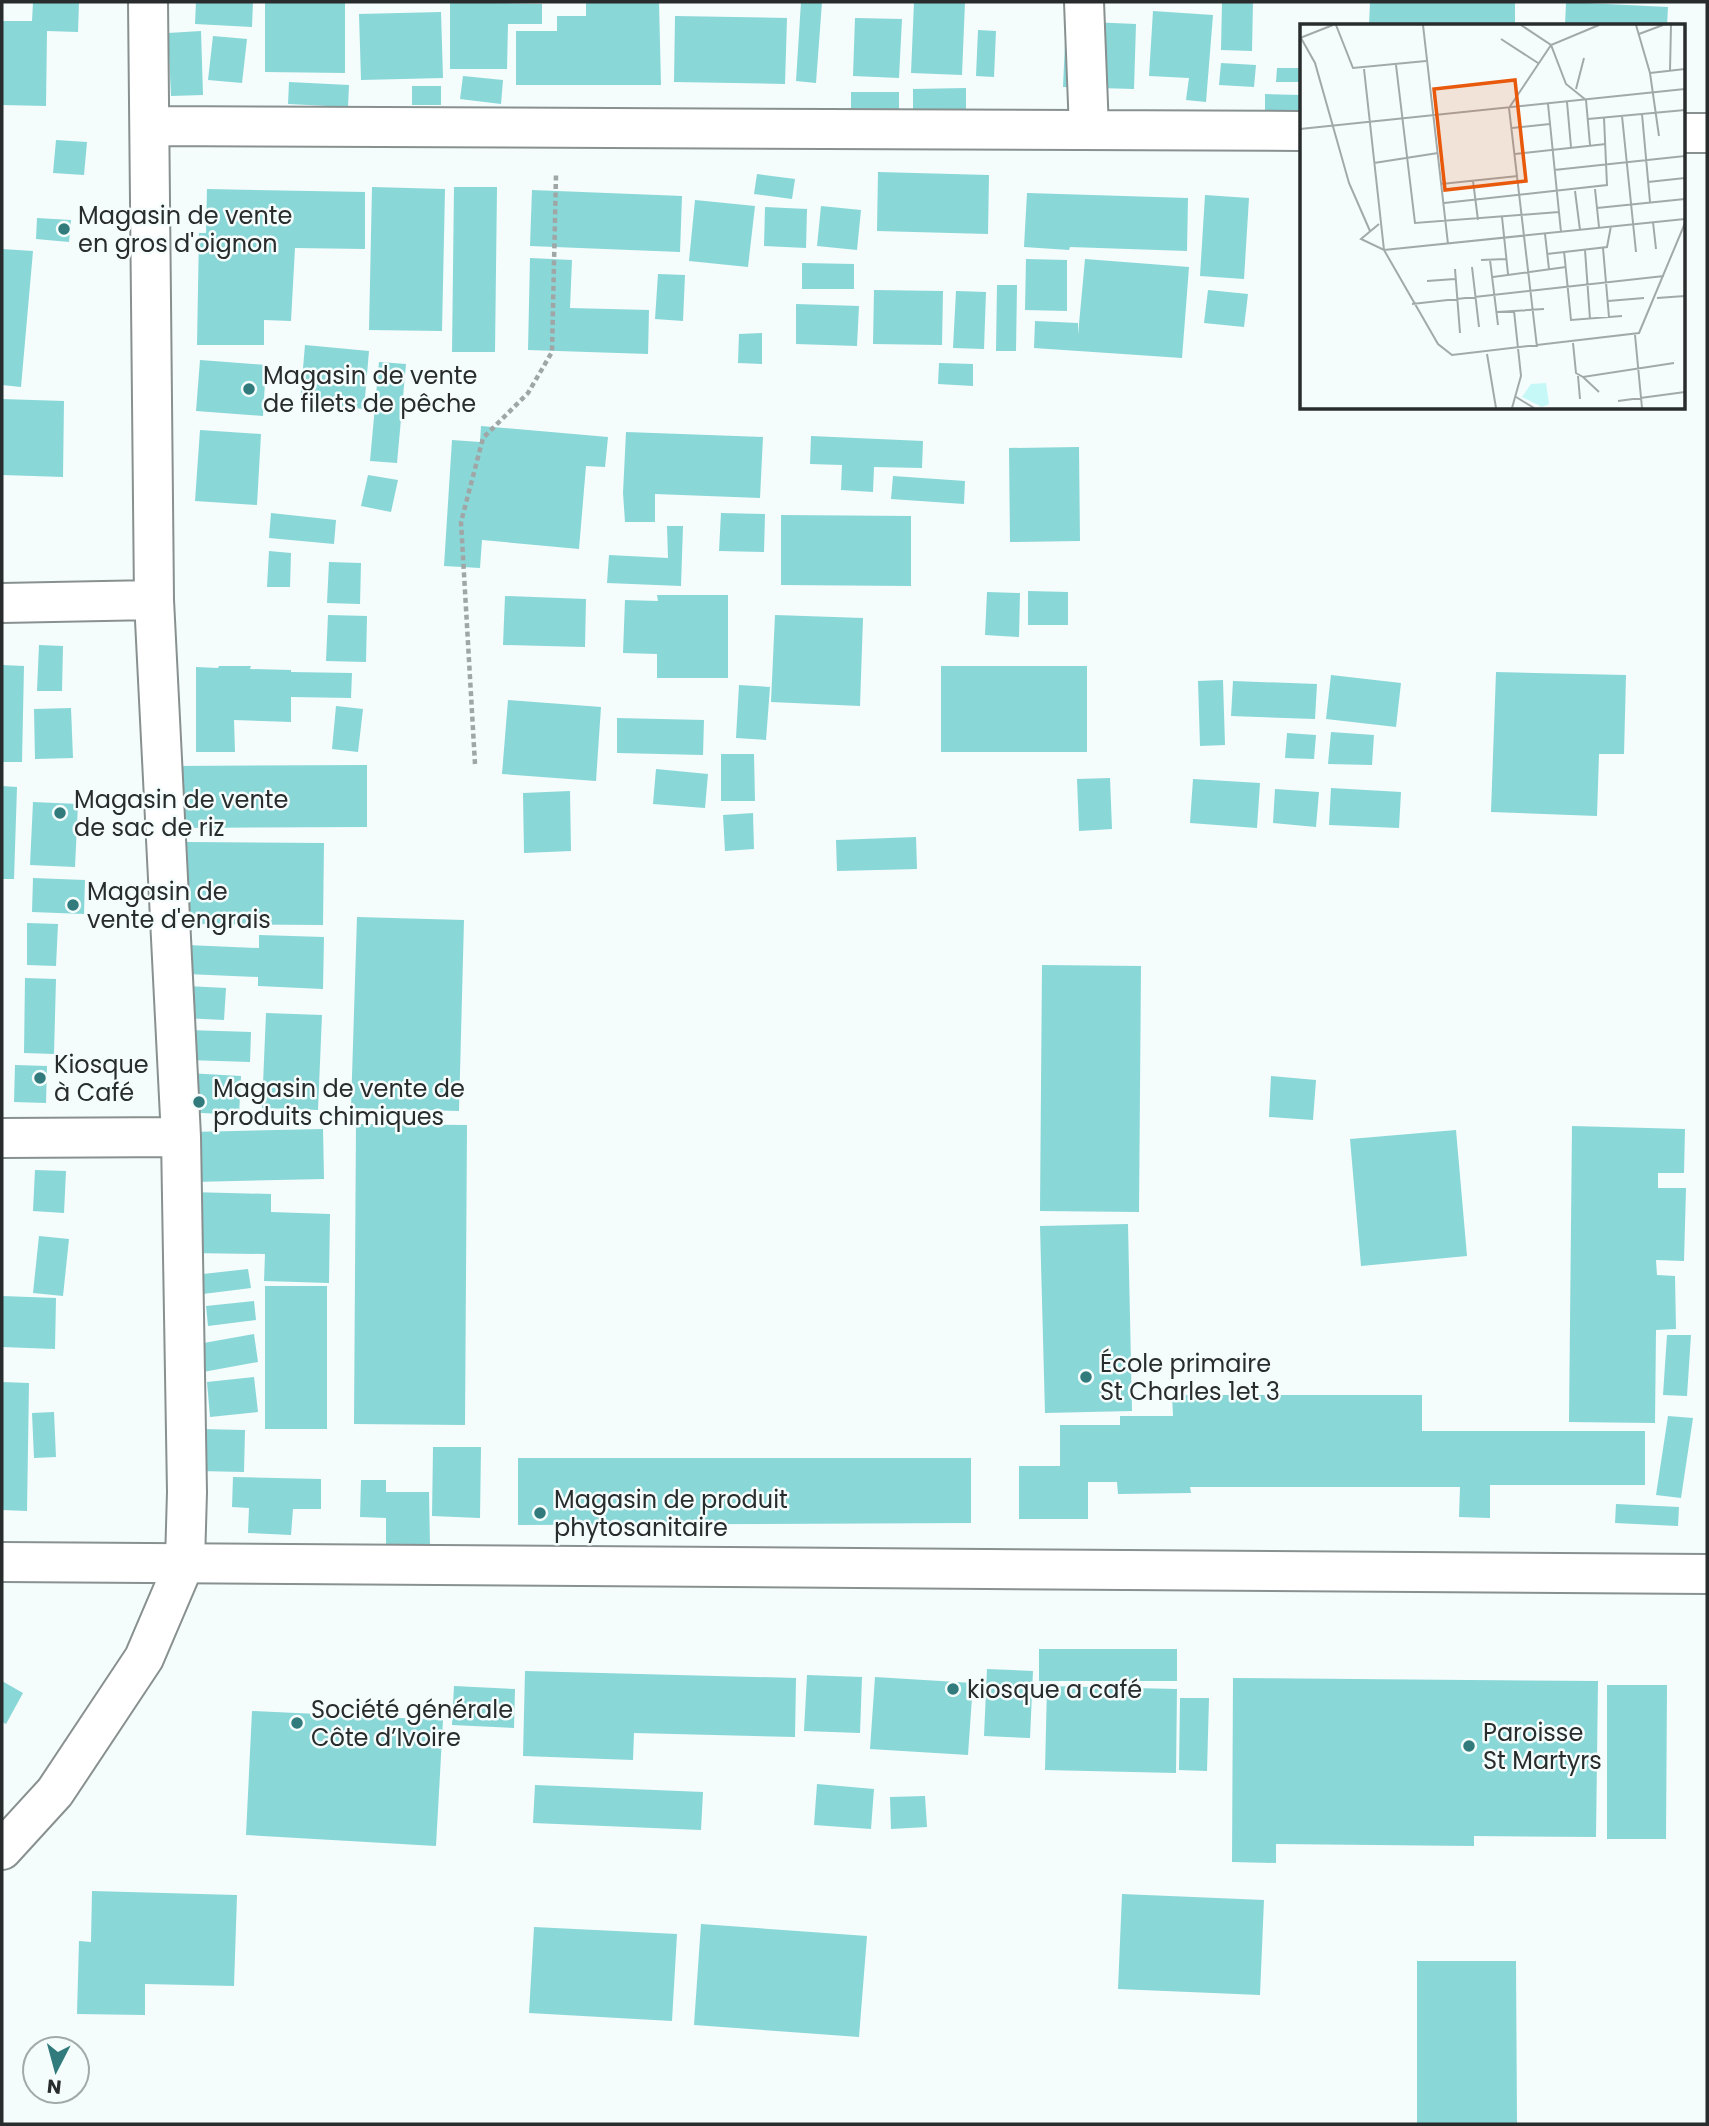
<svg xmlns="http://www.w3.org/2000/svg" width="1709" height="2126" viewBox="0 0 1709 2126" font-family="Poppins,sans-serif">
<rect width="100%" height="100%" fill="#f4fcfc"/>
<path fill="#8ad7d8" d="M33,2H79L78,32L47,31L46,106L2,105V21H32Z
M196,2H253L252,27L195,24Z
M265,2H345V73L265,72Z
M450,2L542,4V24H508L507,69H450Z
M586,2H659L661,85H516V31H557V16H586Z
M801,2H822L816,83L796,81Z
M914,2H965L962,75L911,73Z
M1222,2H1253L1252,51L1221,50Z
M1370,2H1515V26H1369Z
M1566,2L1668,7L1667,26H1565Z
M1153,11L1213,15L1206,102L1186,100L1189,78L1149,76Z
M441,12L443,78L361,80L359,14Z
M675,16L787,18L785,84L674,82Z
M855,18L902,19L899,78L853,76Z
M1066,21L1136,24L1134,89L1063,87Z
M978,30L996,31L994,77L976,76Z
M201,31L203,95L171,96L168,33Z
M213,36L247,39L242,83L208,80Z
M1221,63L1256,65L1254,87L1219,85Z
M1277,68H1301V82H1276Z
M463,76L503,80L501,104L460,99Z
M289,82L349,85L348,107L288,104Z
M412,86H441V105H412Z
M966,88V114L913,115V89Z
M851,92H899V113H851Z
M1265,94L1301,95V112L1265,110Z
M56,140L87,142L84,175L53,173Z
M878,172L989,175L988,234L877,231Z
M757,174L795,179L792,199L754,194Z
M372,187L445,189L442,331L369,330Z
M454,187H497L495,352H452Z
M207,189L365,192V249L295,248L291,321L264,320V345H197L199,233H206Z
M532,190L682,196L680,252L530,246Z
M1027,193L1188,198L1187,251L1070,247L1069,250L1024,247Z
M1205,195L1249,198L1244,279L1200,276Z
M695,200L755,206L748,267L689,261Z
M821,206L861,210L857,250L817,246Z
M765,207L807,209L806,248L764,246Z
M37,218L71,220L69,242L36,239Z
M2,249L33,251L21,387L2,385Z
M530,258L572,260L570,308L649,310L648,354L528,350Z
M1026,259L1067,260V311L1025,310Z
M1085,259L1189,267L1182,358L1034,348L1035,321L1078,323V335Z
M802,263L854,264V289H802Z
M658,274L685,275L683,321L655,319Z
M997,285H1017L1016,351H996Z
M874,290L943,291L942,345L873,344Z
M1208,290L1248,294L1244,327L1204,323Z
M956,291L986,292L984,349L953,348Z
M796,304L859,306L857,346L796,344Z
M762,333V364L738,363L739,334Z
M305,345L369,351L364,409L300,403Z
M200,360L266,365L263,416L196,411Z
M379,362L406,364L397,463L370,461Z
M939,363L973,364V386L938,384Z
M2,399L64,401L63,477L2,475Z
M481,426L608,437L605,467L586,466L579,549L482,540L480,568L444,566L452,440L480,442Z
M200,430L261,434L257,505L195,501Z
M626,432L763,437L760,498L655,494V522H625L623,493Z
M811,436L923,441L922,468L874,467L873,492L841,490L842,465L810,464Z
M1079,447L1080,541L1010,542L1009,448Z
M368,475L398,480L391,512L361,506Z
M893,476L965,481L964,504L891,499Z
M271,513L336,520L334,544L269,538Z
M721,513L765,514L764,552L719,551Z
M781,515L911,516V586L781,585Z
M667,526H683L681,586L607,583L609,555L668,558Z
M269,551L291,553L290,587H267Z
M329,562L361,563L360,604L327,603Z
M1028,591L1068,592V625H1028Z
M987,592L1020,593L1019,637L985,635Z
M657,595H728V678H657V654L623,653L625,600L658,601Z
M505,596L586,599L585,647L503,645Z
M328,615L367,616L366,662L326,661Z
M775,615L863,618L860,706L771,702Z
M39,645L63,646L62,691H37Z
M2,665L24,666L22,762H2Z
M219,666H251L250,669L291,670V672L352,673L351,698L291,697V722L234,720L235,752H196V667L218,668Z
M941,666H1087V752H941Z
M1496,672L1626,675L1624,754H1599L1597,816L1491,812Z
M1331,675L1401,683L1396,727L1326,719Z
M1223,680L1225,745L1200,746L1198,681Z
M1233,681L1317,684L1315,719L1231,716Z
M739,685L770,687L766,740L736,738Z
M508,700L601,707L596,781L502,774Z
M336,706L363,709L358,752L332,749Z
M71,708L73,758L35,759L34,709Z
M617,718L704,720L703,755L617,753Z
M1331,732L1374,735L1372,765L1328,764Z
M1287,733L1316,735L1314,759L1285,758Z
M721,754H754L755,801H721Z
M367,765V827L172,828L171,766Z
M656,769L708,774L705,808L653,804Z
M1110,778L1112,829L1079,831L1077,779Z
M1193,779L1260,783L1257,828L1190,823Z
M2,786L17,787L14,879H2Z
M1331,788L1401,792L1399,828L1329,825Z
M1275,789L1319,792L1316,827L1273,823Z
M570,791L571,851L524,853L523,793Z
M33,802L78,804L75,867L30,865Z
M753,813L754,849L725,851L723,815Z
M916,837L917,869L837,871L836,840Z
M187,842L324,843L323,925L188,924Z
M33,878L85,880L84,914L32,912Z
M357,917L464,920L459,1111L351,1108Z
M27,923L58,924L56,966L27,965Z
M259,935L324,937L323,989L258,986V977L186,974L187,945L259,948Z
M1042,965L1141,966L1139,1212L1040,1211Z
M25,978L56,979L54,1054L24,1053Z
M186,986L226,988L224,1020L183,1018Z
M266,1013L322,1015L318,1110L262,1108Z
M188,1030L251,1032L250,1062L187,1060Z
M15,1065L47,1066L46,1103L14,1102Z
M187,1073L241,1076L239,1115L184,1112Z
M1271,1076L1316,1080L1313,1120L1269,1117Z
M356,1124L467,1125L465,1425L354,1424Z
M1572,1126L1685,1129L1684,1173H1658V1188H1686L1684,1261L1656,1260L1657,1275L1675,1276L1676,1329L1656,1330L1655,1423L1569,1422Z
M323,1129L324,1179L192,1182L191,1132Z
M1456,1130L1467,1256L1361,1266L1350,1139Z
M35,1170L66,1171L64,1213L33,1211Z
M191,1192L271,1194V1212L330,1214L329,1283L264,1281L265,1254L189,1253Z
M1128,1224L1132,1411L1045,1413L1040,1226Z
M39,1236L69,1239L63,1296L33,1293Z
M248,1269L251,1288L195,1295L194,1275Z
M265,1286H327V1429H265Z
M2,1296L56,1298L55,1349L2,1347Z
M254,1301L256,1320L208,1326L206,1306Z
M254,1334L258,1362L203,1372L198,1344Z
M1667,1335H1691L1687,1396L1663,1395Z
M254,1377L258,1412L210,1417L207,1382Z
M2,1382L29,1383L27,1511L2,1510Z
M1172,1395H1422V1431H1645V1485H1490V1518L1459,1517L1460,1487H1190L1191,1493L1118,1494L1117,1482H1088V1519H1019V1466H1060V1425H1120V1416H1173Z
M54,1412L56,1457L34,1458L32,1413Z
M1668,1416L1693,1418L1681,1498L1656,1495Z
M200,1429L245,1430L244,1472L199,1471Z
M433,1447H481L480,1518L432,1516Z
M518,1458H971V1523L518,1525Z
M233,1477L321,1479V1509H293L291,1535L248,1533L249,1508L232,1507Z
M361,1480H386V1492H429L430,1546H386V1518L360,1517Z
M1616,1504L1679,1507L1678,1526L1615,1523Z
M1039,1649H1177V1681H1039Z
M987,1669L1033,1671L1030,1738L984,1736Z
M525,1671L796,1678L795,1737L634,1733L633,1760L523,1756Z
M807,1675L862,1677L860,1733L804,1731Z
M875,1677L973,1683L968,1755L870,1749Z
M1233,1678L1598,1681L1596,1837L1474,1836V1846L1276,1844V1863L1232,1862Z
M2,1681L23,1693L6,1724L2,1722Z
M1607,1685H1667L1666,1839H1607Z
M454,1686L515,1689L514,1728L452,1725Z
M1047,1686L1177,1689L1176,1773L1045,1770Z
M1180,1698H1209L1207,1771L1179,1770Z
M252,1711L443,1720L436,1846L246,1835Z
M817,1784L874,1789L871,1829L814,1825Z
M535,1785L703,1792L701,1830L533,1823Z
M925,1796L927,1827L891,1829L890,1797Z
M92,1891L237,1895L234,1986L145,1984V2015L77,2014L79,1941L91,1942Z
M1122,1894L1264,1900L1260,1995L1118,1989Z
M701,1924L867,1936L859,2037L694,2025Z
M534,1927L677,1934L672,2021L529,2013Z
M1417,1961H1516L1517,2124H1417Z"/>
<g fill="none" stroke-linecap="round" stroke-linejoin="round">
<defs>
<path id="minor" d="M1084,2L1089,130
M151,126L1301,131
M1683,133H1707
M2,603L154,600
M2,1138L181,1137
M2,1850L55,1792L144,1658L185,1562L187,1492L181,1137L154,600L148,2"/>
<path id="tertiary" d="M2,1562L1707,1574"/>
</defs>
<use href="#minor" stroke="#899090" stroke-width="42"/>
<use href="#tertiary" stroke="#899090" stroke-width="42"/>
<path stroke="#a0a6a6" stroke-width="4.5" stroke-dasharray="5 3.5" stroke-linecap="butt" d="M475,764L461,522L483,438L528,393L552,352L556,175"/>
<use href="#minor" stroke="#fff" stroke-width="38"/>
<use href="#tertiary" stroke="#fff" stroke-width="38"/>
</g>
<g fill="#327b7c" stroke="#f4fcfc" stroke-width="2.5">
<circle cx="64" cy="229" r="7"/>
<circle cx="249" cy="389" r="7"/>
<circle cx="60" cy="813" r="7"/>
<circle cx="73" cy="905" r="7"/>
<circle cx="40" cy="1078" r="7"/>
<circle cx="199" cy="1102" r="7"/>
<circle cx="1086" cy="1377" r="7"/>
<circle cx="540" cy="1513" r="7"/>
<circle cx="953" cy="1689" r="7"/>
<circle cx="297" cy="1723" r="7"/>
<circle cx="1469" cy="1746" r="7"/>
</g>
<g text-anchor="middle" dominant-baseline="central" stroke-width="5" stroke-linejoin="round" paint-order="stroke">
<g font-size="24" fill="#292c2c" stroke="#f4fcfc" text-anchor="start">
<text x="78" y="215">Magasin de vente<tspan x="78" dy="28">en gros d'oignon</tspan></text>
<text x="263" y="375">Magasin de vente<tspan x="263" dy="28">de filets de pêche</tspan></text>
<text x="74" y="799">Magasin de vente<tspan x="74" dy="28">de sac de riz</tspan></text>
<text x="87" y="891">Magasin de<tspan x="87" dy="28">vente d'engrais</tspan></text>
<text x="54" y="1064">Kiosque<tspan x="54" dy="28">à Café</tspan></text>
<text x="213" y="1088">Magasin de vente de<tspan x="213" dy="28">produits chimiques</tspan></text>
<text x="1100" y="1363">École primaire<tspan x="1100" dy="28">St Charles 1et 3</tspan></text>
<text x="554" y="1499">Magasin de produit<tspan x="554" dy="28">phytosanitaire</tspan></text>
<text x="967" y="1689">kiosque a café</text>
<text x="311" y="1709">Société générale<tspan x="311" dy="28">Côte d’Ivoire</tspan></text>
<text x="1483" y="1732">Paroisse<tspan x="1483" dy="28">St Martyrs</tspan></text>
</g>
</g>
<g transform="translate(1300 24)">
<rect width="385" height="385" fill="#f4fcfc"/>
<path d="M246,359L249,380L242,383L222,373L231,360Z" fill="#c6f8f8"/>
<path fill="none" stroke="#a3a9a9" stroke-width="2" d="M36,1L53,44L126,37M123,1L148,220M221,1L251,21L266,60L286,76L290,121M336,1L350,49L359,112M339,10L363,1M0,14L33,1M1,14L15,39L49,159L70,207M201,15L238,39M96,41L115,199L259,188M64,45L84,226L138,320L152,331L339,309L385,199M370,46L371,1M350,49L385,45M276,65L284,34M267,78L271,123M248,80L261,208M342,90L350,178M322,92L336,228M288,95L385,86M212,104L250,100M0,105L385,65M215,130L306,120M74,139L138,129M254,146L385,132M173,157L178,196M348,158L385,154M141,160L218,152M295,165L299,203M275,167L280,206M144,179L307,161L304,94M297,184L385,175M202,193L208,250M353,198L356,225M79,200L61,215L84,226L385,195M245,210L249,245M303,224L309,293M285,226L290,295M264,227L271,296L322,292M247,230L307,223L311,202M181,236L206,235M190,236L198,301M172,243L179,303M155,245L160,309M193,253L266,243M127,257L155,255M357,274L385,272M308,277L344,274M112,280L364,252M197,288L244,285M335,311L342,384M273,319L276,349L283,353L374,339M237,323L209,84L251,21L299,1M187,330L196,384M278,352L280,375M283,353L299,368M216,373L234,384M318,377L385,368M212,384L221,352L214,287"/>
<path fill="#e8590c" fill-opacity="0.15" stroke="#e8590c" stroke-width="3.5" d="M215,56L226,157L145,166L134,65Z"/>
<rect width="385" height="385" fill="none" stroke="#292c2c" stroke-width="3.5"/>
</g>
<rect width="1709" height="2126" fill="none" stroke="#292c2c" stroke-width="7"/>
<g transform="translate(56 2070) rotate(186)"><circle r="33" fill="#f4fcfc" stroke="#a3a9a9" stroke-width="2"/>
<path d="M0-5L12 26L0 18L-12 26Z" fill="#327b7c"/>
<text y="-10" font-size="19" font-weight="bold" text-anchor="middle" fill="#292c2c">N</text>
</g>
</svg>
